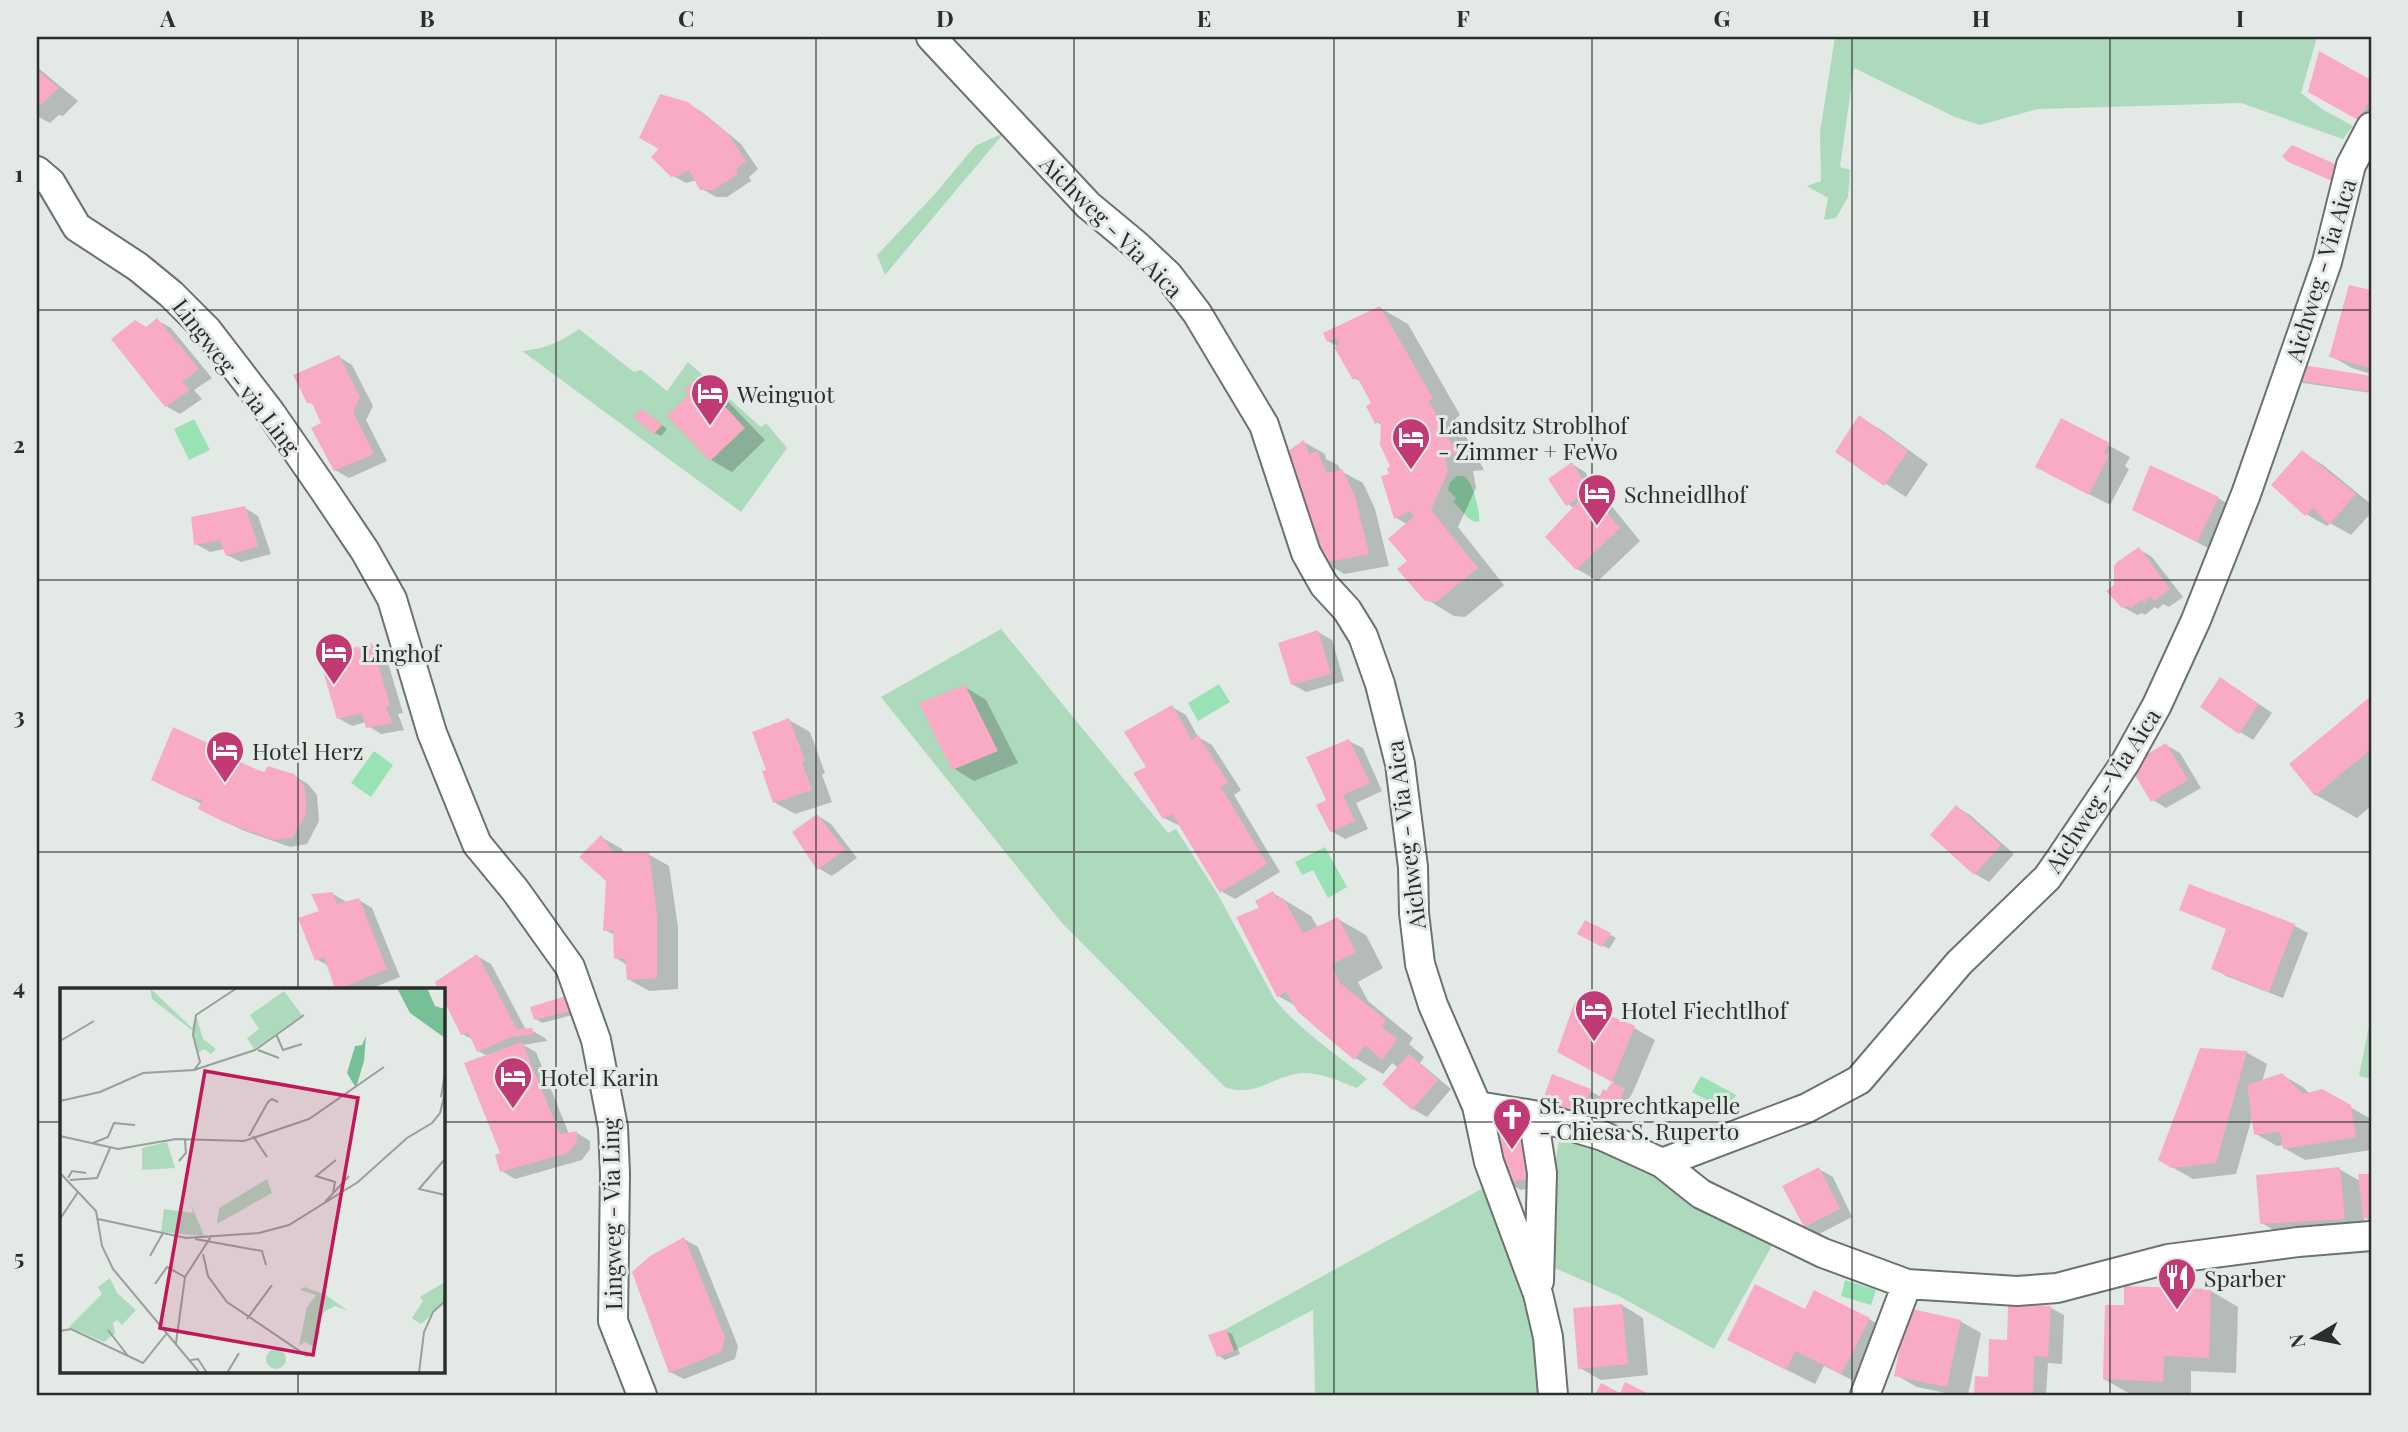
<svg xmlns="http://www.w3.org/2000/svg" width="2408" height="1432" viewBox="0 0 2408 1432" font-family="'Playfair Display',serif">
<rect width="100%" height="100%" fill="#e3eae5"/>
<path fill="#addabd" d="M1835,37H2317L2301,93L2322,109L2353,126L2343,139L2241,103L2038,109L1980,125L1955,117L1854,68L1840,167L1850,170L1848,197L1836,218L1824,220L1828,198L1807,186L1821,181L1820,132Z
M1004,133L885,275L877,255L934,195L975,146Z
M579,329L634,372L641,370L667,391L688,362L761,427L766,423L787,448L741,512L522,351C547,348 558,343 579,329Z
M1001,629L1168,833L1176,829L1217,893L1275,1000C1301,1031 1336,1054 1367,1079L1357,1088C1341,1082 1323,1073 1304,1073C1275,1074 1255,1099 1225,1087L1062,923L881,697Z
M2371,1016V1079L2359,1076Z
M1560,1133L1644,1168L1774,1242L1714,1349L1619,1296L1550,1266L1552,1185Z
M1496,1181L1553,1395H1315L1313,1310L1234,1351L1226,1329Z"/>
<path fill="#98e2b5" d="M194,419L210,450L189,460L174,429Z
M1457,476C1462,476 1464,475 1468,480C1473,486 1481,514 1479,522C1467,522 1462,509 1453,502L1456,498L1448,490L1450,482Z
M1219,684L1230,702L1198,721L1188,703Z
M374,751L393,765L371,797L351,783Z
M1325,847L1347,887L1328,898L1313,870L1302,875L1295,862Z
M1701,1076L1736,1095L1727,1111L1692,1092Z
M1845,1280L1876,1290L1871,1305L1841,1296Z"/>
<path fill="#0003" d="M2320,54L2371,82V126L2310,91Z
M37,67L78,101L63,116L59,115L50,123L37,116Z
M688,104L702,112L741,144L758,169L749,177L751,181L727,197H716L702,189L697,180L686,183L672,175L661,149Z
M2350,287L2371,292V374L2352,368L2331,356Z
M1380,308L1408,324L1460,415L1456,418L1484,470L1473,471L1476,488L1458,527L1504,585L1465,617L1454,616L1426,599L1409,561L1407,524L1396,518L1392,467L1382,426L1377,422L1374,404L1362,382L1354,378L1339,347L1328,341Z
M157,320L171,328L212,378L194,390L202,399L180,414L166,406L146,328Z
M339,357L352,365L373,406L366,420L387,461L349,478L335,470L323,424L315,406L309,402Z
M2304,367L2371,378V393L2303,383L2297,379Z
M697,379L718,391L765,440L732,472L711,460L669,416L692,394Z
M648,414L667,429L661,436L655,433Z
M1859,417L1880,429L1928,464L1906,497L1837,452Z
M2062,420L2130,457L2125,466L2129,469L2110,505L2058,478Z
M1304,442L1325,454L1326,459L1338,465L1341,471L1363,483L1375,509L1389,566L1344,574L1323,561Z
M2302,452L2323,465L2371,504V513L2351,535L2330,523L2327,526L2306,514Z
M1572,464L1585,472L1603,500L1610,504L1640,541L1598,581L1577,569L1574,508L1568,504Z
M2218,498L2239,510L2218,553L2134,510Z
M245,508L258,516L271,554L241,562L227,555L225,549L210,552L196,544Z
M2139,549L2152,557L2183,597L2169,607L2163,604L2158,609L2155,607L2145,615L2142,613L2137,615L2123,607L2115,586Z
M1318,632L1332,640L1344,681L1306,692L1292,684Z
M371,645L385,653L403,713L398,714L404,730L381,734L368,726L366,722L352,726L338,718Z
M965,687L986,700L1018,763L974,781L953,768Z
M2234,687L2272,713L2253,740L2240,732Z
M2371,699V806L2357,818L2316,795L2292,765Z
M1172,707L1186,715L1198,737L1212,745L1241,790L1234,795L1280,872L1235,899L1221,891L1180,824L1178,825L1164,818L1148,768Z
M789,720L810,732L825,773L822,775L832,802L795,814L774,802L768,772Z
M1349,741L1363,748L1382,791L1356,803L1368,829L1345,839L1331,831L1329,800Z
M207,744L227,758L257,772L293,775L308,784L317,795L319,821L307,844L290,847L242,830L214,816L202,804L167,787Z
M2166,745L2180,753L2201,788L2166,808L2153,800Z
M1957,807L1970,815L2014,854L1989,882L1975,874L1932,835Z
M818,816L831,824L857,858L832,876L818,868Z
M601,837L622,849L625,854H648L669,866L678,927V989L649,991L628,979L627,965L616,958L615,935L605,930L608,880Z
M1273,893L1311,916L1318,928L1338,919L1366,935L1383,968L1358,982L1368,1001L1413,1038L1409,1044L1424,1057L1420,1063L1451,1089L1427,1117L1413,1109L1385,1084L1399,1068L1392,1063L1383,1074L1355,1058L1298,1007L1278,996L1261,908Z
M333,894L348,903L359,900L372,908L400,977L370,989H336L329,966L316,959L322,912Z
M2235,904L2295,926L2308,933L2283,998L2226,976L2213,968Z
M1586,922L1616,938L1609,949L1580,933Z
M477,956L491,964L526,1030H531L545,1038L547,1041L523,1045L536,1052L569,1134L577,1133L590,1141V1149L582,1160L515,1179L502,1171V1154L488,1056L478,1051L474,1040L462,1034L443,995V989H440L437,983Z
M572,1002L576,1014L542,1023L536,1019Z
M1634,1028L1655,1040L1633,1092L1621,1112L1603,1101L1598,1115L1588,1123L1557,1112L1590,1091L1601,1097L1607,1094L1614,1082L1559,1051Z
M2246,1052L2267,1064L2262,1082L2282,1075L2303,1087L2310,1094L2322,1091L2371,1119V1150L2305,1160L2284,1148V1145L2277,1146L2256,1134L2253,1114L2236,1174L2193,1179L2172,1167Z
M1494,1126L1546,1184L1521,1190L1507,1182Z
M1819,1169L1833,1177L1852,1217L1819,1234L1805,1226Z
M2339,1169L2360,1181V1176L2371,1175V1221L2364,1217L2365,1230L2283,1236L2262,1223Z
M684,1239L698,1247L738,1346L735,1359L684,1379L670,1372Z
M2211,1291L2238,1307L2236,1373L2191,1371V1395H2132L2104,1379L2125,1307Z
M1622,1305L1643,1318L1648,1375L1601,1380L1580,1368Z
M2051,1308L2064,1315L2062,1364L2048,1363L2046,1395H1976V1378L1989,1379L2008,1341Z
M1806,1311L1869,1319L1897,1335L1870,1389L1824,1366L1815,1384L1757,1355Z
M1960,1321L1981,1333L1968,1395H1955L1917,1387L1896,1375Z
M1226,1331L1232,1334L1240,1354L1225,1360L1219,1356Z"/>
<path fill="#f9abc6" d="M2319,51L2371,80V99L2358,120L2308,92Z
M37,70L59,88L41,105L37,104Z
M660,94L688,102L728,134L746,161L736,169L738,174L713,190H700L689,170L680,175L671,177L651,157L659,149L639,138Z
M2292,145L2344,168L2337,183L2288,162L2282,156Z
M2349,285L2371,290V368L2329,357Z
M1380,306L1433,398L1429,401L1457,454L1445,455L1448,471L1431,510L1478,568L1436,602L1425,601L1397,569L1407,561L1388,539L1414,516L1410,511L1394,519L1381,476L1389,474L1387,469L1390,466L1380,445L1381,421L1375,424L1366,406L1371,403L1357,377L1353,380L1334,347L1339,345L1337,338L1327,342L1323,333Z
M157,318L199,369L182,382L190,390L165,407L111,339L135,320L146,327Z
M339,355L360,397L353,412L374,454L334,471L311,428L321,423L312,403H307L293,375Z
M2303,365L2371,376V392L2295,380Z
M697,377L745,428L710,461L667,416L689,394L685,389Z
M641,408L662,425L654,434L634,418Z
M1859,415L1908,451L1884,486L1835,452Z
M2061,418L2110,443L2104,453L2109,455L2089,495L2035,467Z
M1304,440L1309,454L1317,451L1327,473L1342,469L1355,496L1369,554L1322,563L1285,453Z
M2302,450L2356,494L2329,525L2313,508L2305,516L2271,485Z
M1572,462L1589,490L1620,528L1576,570L1545,537L1589,490L1566,506L1548,479Z
M2150,465L2219,497L2197,542L2132,510Z
M245,506L258,546L226,556L220,540L194,545L191,517Z
M2139,547L2170,589L2154,601L2150,596L2144,603L2142,600L2131,608L2128,606L2122,608L2106,591L2114,585V566L2117,562Z
M1318,630L1331,674L1291,685L1278,643Z
M372,643L390,705L386,707L392,723L366,728L362,713L337,719L319,657Z
M2220,677L2259,704L2239,734L2200,707Z
M965,685L998,751L952,770L919,703Z
M2371,696V749L2315,796L2289,764Z
M1172,705L1192,740L1198,735L1228,782L1221,787L1267,864L1220,893L1172,814L1163,819L1133,773L1146,767L1124,732Z
M789,718L805,761L802,763L812,790L773,803L762,771L766,770L752,732Z
M173,727L208,743L216,751L258,770L264,772L268,766L294,774L304,786L306,800V813L293,837L274,840L226,823L198,809L202,800L186,797L151,780Z
M1349,739L1370,783L1343,795L1355,821L1330,832L1316,805L1326,800L1306,757Z
M2166,743L2188,780L2151,802L2129,765Z
M1956,805L2001,845L1974,875L1930,835Z
M817,814L845,850L817,870L792,832Z
M601,835L613,852H649L657,914V978L627,980L625,958L614,959L613,930L603,931L606,881L579,857Z
M2189,884L2295,924L2269,992L2211,969L2226,929L2179,910Z
M1273,891L1277,898H1283L1303,933L1338,917L1356,952L1331,965L1340,983L1386,1020L1382,1027L1397,1039L1382,1060L1365,1045L1354,1060L1298,1012L1286,992L1277,997L1236,917L1259,908L1255,901Z
M333,892L337,904L359,898L387,969L339,989H335L324,957L315,961L298,918L319,911L311,894Z
M1585,920L1611,933L1602,947L1577,934Z
M477,954L517,1029L532,1028L534,1034L512,1037L477,1052L468,1032L461,1035L443,999V989H438L435,982Z
M566,996L571,1011L534,1020L530,1007Z
M1575,1001L1635,1026L1612,1082L1557,1052Z
M522,1042L560,1134L577,1131V1141L568,1153L500,1172L495,1155L500,1153L464,1063Z
M2200,1048L2247,1051L2216,1163L2171,1168L2158,1160Z
M1409,1054L1438,1080L1412,1110L1382,1084Z
M2282,1073L2303,1094L2322,1089L2351,1105L2356,1137L2283,1149L2280,1132L2254,1135L2247,1085Z
M1552,1074L1591,1089L1584,1108L1573,1116L1541,1105Z
M1612,1082L1625,1089L1615,1111L1598,1100L1603,1089L1606,1091Z
M1519,1118L1533,1177L1506,1184L1492,1124Z
M1819,1167L1840,1209L1804,1227L1782,1186Z
M2340,1167L2345,1219L2260,1224L2256,1175Z
M2358,1174H2371V1218H2363Z
M684,1237L725,1337L721,1352L669,1373L632,1272L650,1256Z
M1755,1284L1805,1309L1814,1290L1870,1318L1841,1374L1795,1351L1786,1370L1727,1340Z
M2124,1286L2211,1289L2209,1358L2164,1356L2163,1382L2103,1379L2105,1305H2124Z
M1622,1304L1628,1364L1578,1369L1573,1308Z
M2008,1304L2051,1306L2048,1357L2034,1356L2033,1394L1974,1395L1975,1376L1988,1377L1989,1339L2007,1340Z
M1908,1308L1961,1320L1947,1387L1894,1376Z
M1226,1329L1234,1351L1217,1357L1208,1335Z
M1625,1382L1651,1395H1595L1601,1383L1620,1393Z"/>
<g fill="none" stroke-linecap="round" stroke-linejoin="round">
<defs>
<path id="minor" d="M931,37L1088,205L1135,244L1168,275L1197,313L1264,425L1306,553L1324,585L1347,610L1363,636L1380,684L1400,764L1413,867L1414,913L1420,964L1433,1005L1477,1106L1489,1162L1538,1294L1548,1337L1553,1395
M37,171L51,183L77,227L138,267L171,294L207,330L270,412L324,490L365,551L392,599L432,733L477,844L515,890L570,967L596,1040L613,1127L615,1174L613,1321L642,1395
M1477,1106L1533,1115L1603,1136L1662,1163L1701,1194L1823,1253L1907,1284L2017,1291L2057,1288L2168,1259L2298,1242L2371,1236
M1533,1115L1542,1173L1539,1281
M1662,1163L1807,1108L1859,1080L1959,963L2047,878L2059,861L2125,763L2157,705L2196,620L2246,494L2327,262L2351,165L2371,127
M1865,1395L1907,1284"/>
</defs>
<use href="#minor" stroke="#6c726e" stroke-width="32"/>
<use href="#minor" stroke="#fff" stroke-width="28"/>
</g>
<path fill="none" stroke="#2b2e2c" stroke-width="2" stroke-opacity="0.55" d="M298,37V989M556,37V1395M816,37V1395M1074,37V1395M1334,37V1395M1592,37V1395M1852,37V1395M2110,37V1395M37,310H2371M37,580H2371M37,852H2371M37,1122H61M443,1122H2371M298,1371V1395"/>
<defs>
<symbol id="hotel-pin" viewBox="-11 -11 22 30"><path d="M0 17L-7.5 6A9.5 9.5 0 1 1 7.5 6Z" fill="#c13975" stroke="#e3eae5"/><path d="M-6-4.5h1.5V1H6V5H4.5V3h-9V5H-6ZM-4 0a1.8 1.8 0 1 1 3.6 0ZM.5 0V-2.5h3Q6-2.5 6 0Z" fill="#fff"/></symbol>
<symbol id="church-pin" viewBox="-11 -11 22 30"><path d="M0 17L-7.5 6A9.5 9.5 0 1 1 7.5 6Z" fill="#c13975" stroke="#e3eae5"/><path d="M-1.2-6h2.4v3.5h3.3v2.4h-3.3V6h-2.4V-.1h-3.3v-2.4h3.3Z" fill="#fff"/></symbol>
<symbol id="restaurant-pin" viewBox="-11 -11 22 30"><path d="M0 17L-7.5 6A9.5 9.5 0 1 1 7.5 6Z" fill="#c13975" stroke="#e3eae5"/><path d="M-5-6h1v4h1v-4h1v4h1v-4h1v5L-1.5 .5V6h-2V.5L-5-1ZM5-6V6H3V1.5H1.5Q1.5-4 5-6Z" fill="#fff"/></symbol>
</defs>
<g fill-rule="evenodd">
<use href="#hotel-pin" x="688" y="371" width="44" height="60"/>
<use href="#hotel-pin" x="1389" y="415" width="44" height="60"/>
<use href="#hotel-pin" x="1575" y="471" width="44" height="60"/>
<use href="#hotel-pin" x="312" y="630" width="44" height="60"/>
<use href="#hotel-pin" x="203" y="728" width="44" height="60"/>
<use href="#hotel-pin" x="1572" y="987" width="44" height="60"/>
<use href="#hotel-pin" x="491" y="1054" width="44" height="60"/>
<use href="#church-pin" x="1490" y="1095" width="44" height="60"/>
<use href="#restaurant-pin" x="2155" y="1255" width="44" height="60"/>
</g>
<g text-anchor="middle" dominant-baseline="central" stroke-width="6" stroke-linejoin="round" paint-order="stroke">
<g font-size="23" fill="#2b2e2c" stroke="#e3eae5">
<text transform="translate(1112 226) rotate(45)">Aichweg - Via Aica</text>
<text transform="translate(2320 270) rotate(-73)">Aichweg - Via Aica</text>
<text transform="translate(237 376) rotate(52)">Lingweg - via Ling</text>
<text transform="translate(2102 790) rotate(-57)">Aichweg - Via Aica</text>
<text transform="translate(1405 835) rotate(-97)">Aichweg - Via Aica</text>
<text transform="translate(611 1214) rotate(-91)">Lingweg - Via Ling</text>
</g>
<g font-size="23" fill="#2b2e2c" stroke="#e3eae5" text-anchor="start">
<text x="737" y="393">Weinguot</text>
<text x="1438" y="424">Landsitz Stroblhof<tspan x="1438" dy="26">- Zimmer + FeWo</tspan></text>
<text x="1624" y="493">Schneidlhof</text>
<text x="361" y="652">Linghof</text>
<text x="252" y="750">Hotel Herz</text>
<text x="1621" y="1009">Hotel Fiechtlhof</text>
<text x="540" y="1076">Hotel Karin</text>
<text x="1539" y="1104">St. Ruprechtkapelle<tspan x="1539" dy="26">- Chiesa S. Ruperto</tspan></text>
<text x="2204" y="1277">Sparber</text>
</g>
</g>
<g transform="translate(60 988)">
<rect width="385" height="385" fill="#e3eae5"/>
<path d="M90,0L132,40L136,27L143,51L156,61L151,66L144,61L138,65L133,43L92,11ZM224,3L242,27L194,61L187,50L199,41L190,27ZM107,154L115,180L82,182V160ZM207,191L212,205L157,236L159,220ZM131,216L144,248L101,244L104,221L133,225ZM50,290L57,305L76,322L62,337L57,332L53,335L55,345L44,354L9,339L42,306L38,299ZM385,294V311L368,330L361,336L352,330L363,313L360,309ZM244,299L266,307L288,323L275,318L265,323L258,334L260,344L255,359L245,354L239,358L247,319L256,307L240,302ZM206 371a10 10 0 1 1 20 0a10 10 0 1 1-20 0Z" fill="#addabd"/>
<path d="M337,0H367L375,18L385,21V50L350,25ZM306,48L304,73L296,100L287,85L295,58L302,57Z" fill="#77c095"/>
<path fill="none" stroke="#999f9b" stroke-width="2" d="M216,46L223,62L242,56M0,53L34,33M198,62L219,70M134,82L195,62L244,27M381,109L385,86M0,113L40,104L83,85L134,82L140,74L133,47L136,27L177,0M0,148L58,161L116,151L184,153L249,131L324,79M189,148L208,114L212,111L218,114M193,148L207,169M33,155L48,149L54,135L75,137M385,171L359,201L385,207M119,173L126,165L125,152M0,185L36,223L42,258L53,281L140,385M8,190L12,183L26,185M10,192L37,190L50,160M273,205L275,194L256,188L276,172M265,214L289,188M0,231L18,204M38,231L126,250L199,245L229,237L298,194L347,150L372,135L380,125L385,105M385,245V270M135,251L202,263L206,277M143,266L148,288L167,314L247,368M90,268L103,245M95,296L107,279L125,289M187,331L212,297M48,342L68,368M0,343L11,341L83,375L107,345M116,355L125,289L152,247M131,372L138,371L147,385M167,385L179,365M359,385L364,344L373,324L385,313"/>
<path fill="#c2185b" fill-opacity="0.15" stroke="#c2185b" stroke-width="3.5" d="M145,83L298,110L253,367L100,340Z"/>
<rect width="385" height="385" fill="none" stroke="#2b2e2c" stroke-width="3.5"/>
</g>
<rect width="2408" height="1432" fill="none" stroke="#e3eae5" stroke-width="77"/>
<g transform="translate(2314 1338) rotate(260)" stroke="#e3eae5" stroke-width="5" paint-order="stroke">
<path d="M0-5L12 26L0 18L-12 26Z" fill="#2b2e2c"/>
<text y="-10" font-size="19" font-weight="bold" text-anchor="middle" fill="#2b2e2c">N</text>
</g>
<rect x="38" y="38" width="2332" height="1356" fill="none" stroke="#2b2e2c" stroke-width="2.5"/>
<g font-size="23" text-anchor="middle" font-weight="bold" fill="#2b2e2c">
<text x="168" y="27">A</text>
<text x="427" y="27">B</text>
<text x="686" y="27">C</text>
<text x="945" y="27">D</text>
<text x="1204" y="27">E</text>
<text x="1463" y="27">F</text>
<text x="1722" y="27">G</text>
<text x="1981" y="27">H</text>
<text x="2240" y="27">I</text>
<text x="19" y="182">1</text>
<text x="19" y="453">2</text>
<text x="19" y="724">3</text>
<text x="19" y="995">4</text>
<text x="19" y="1266">5</text>
</g>
</svg>
